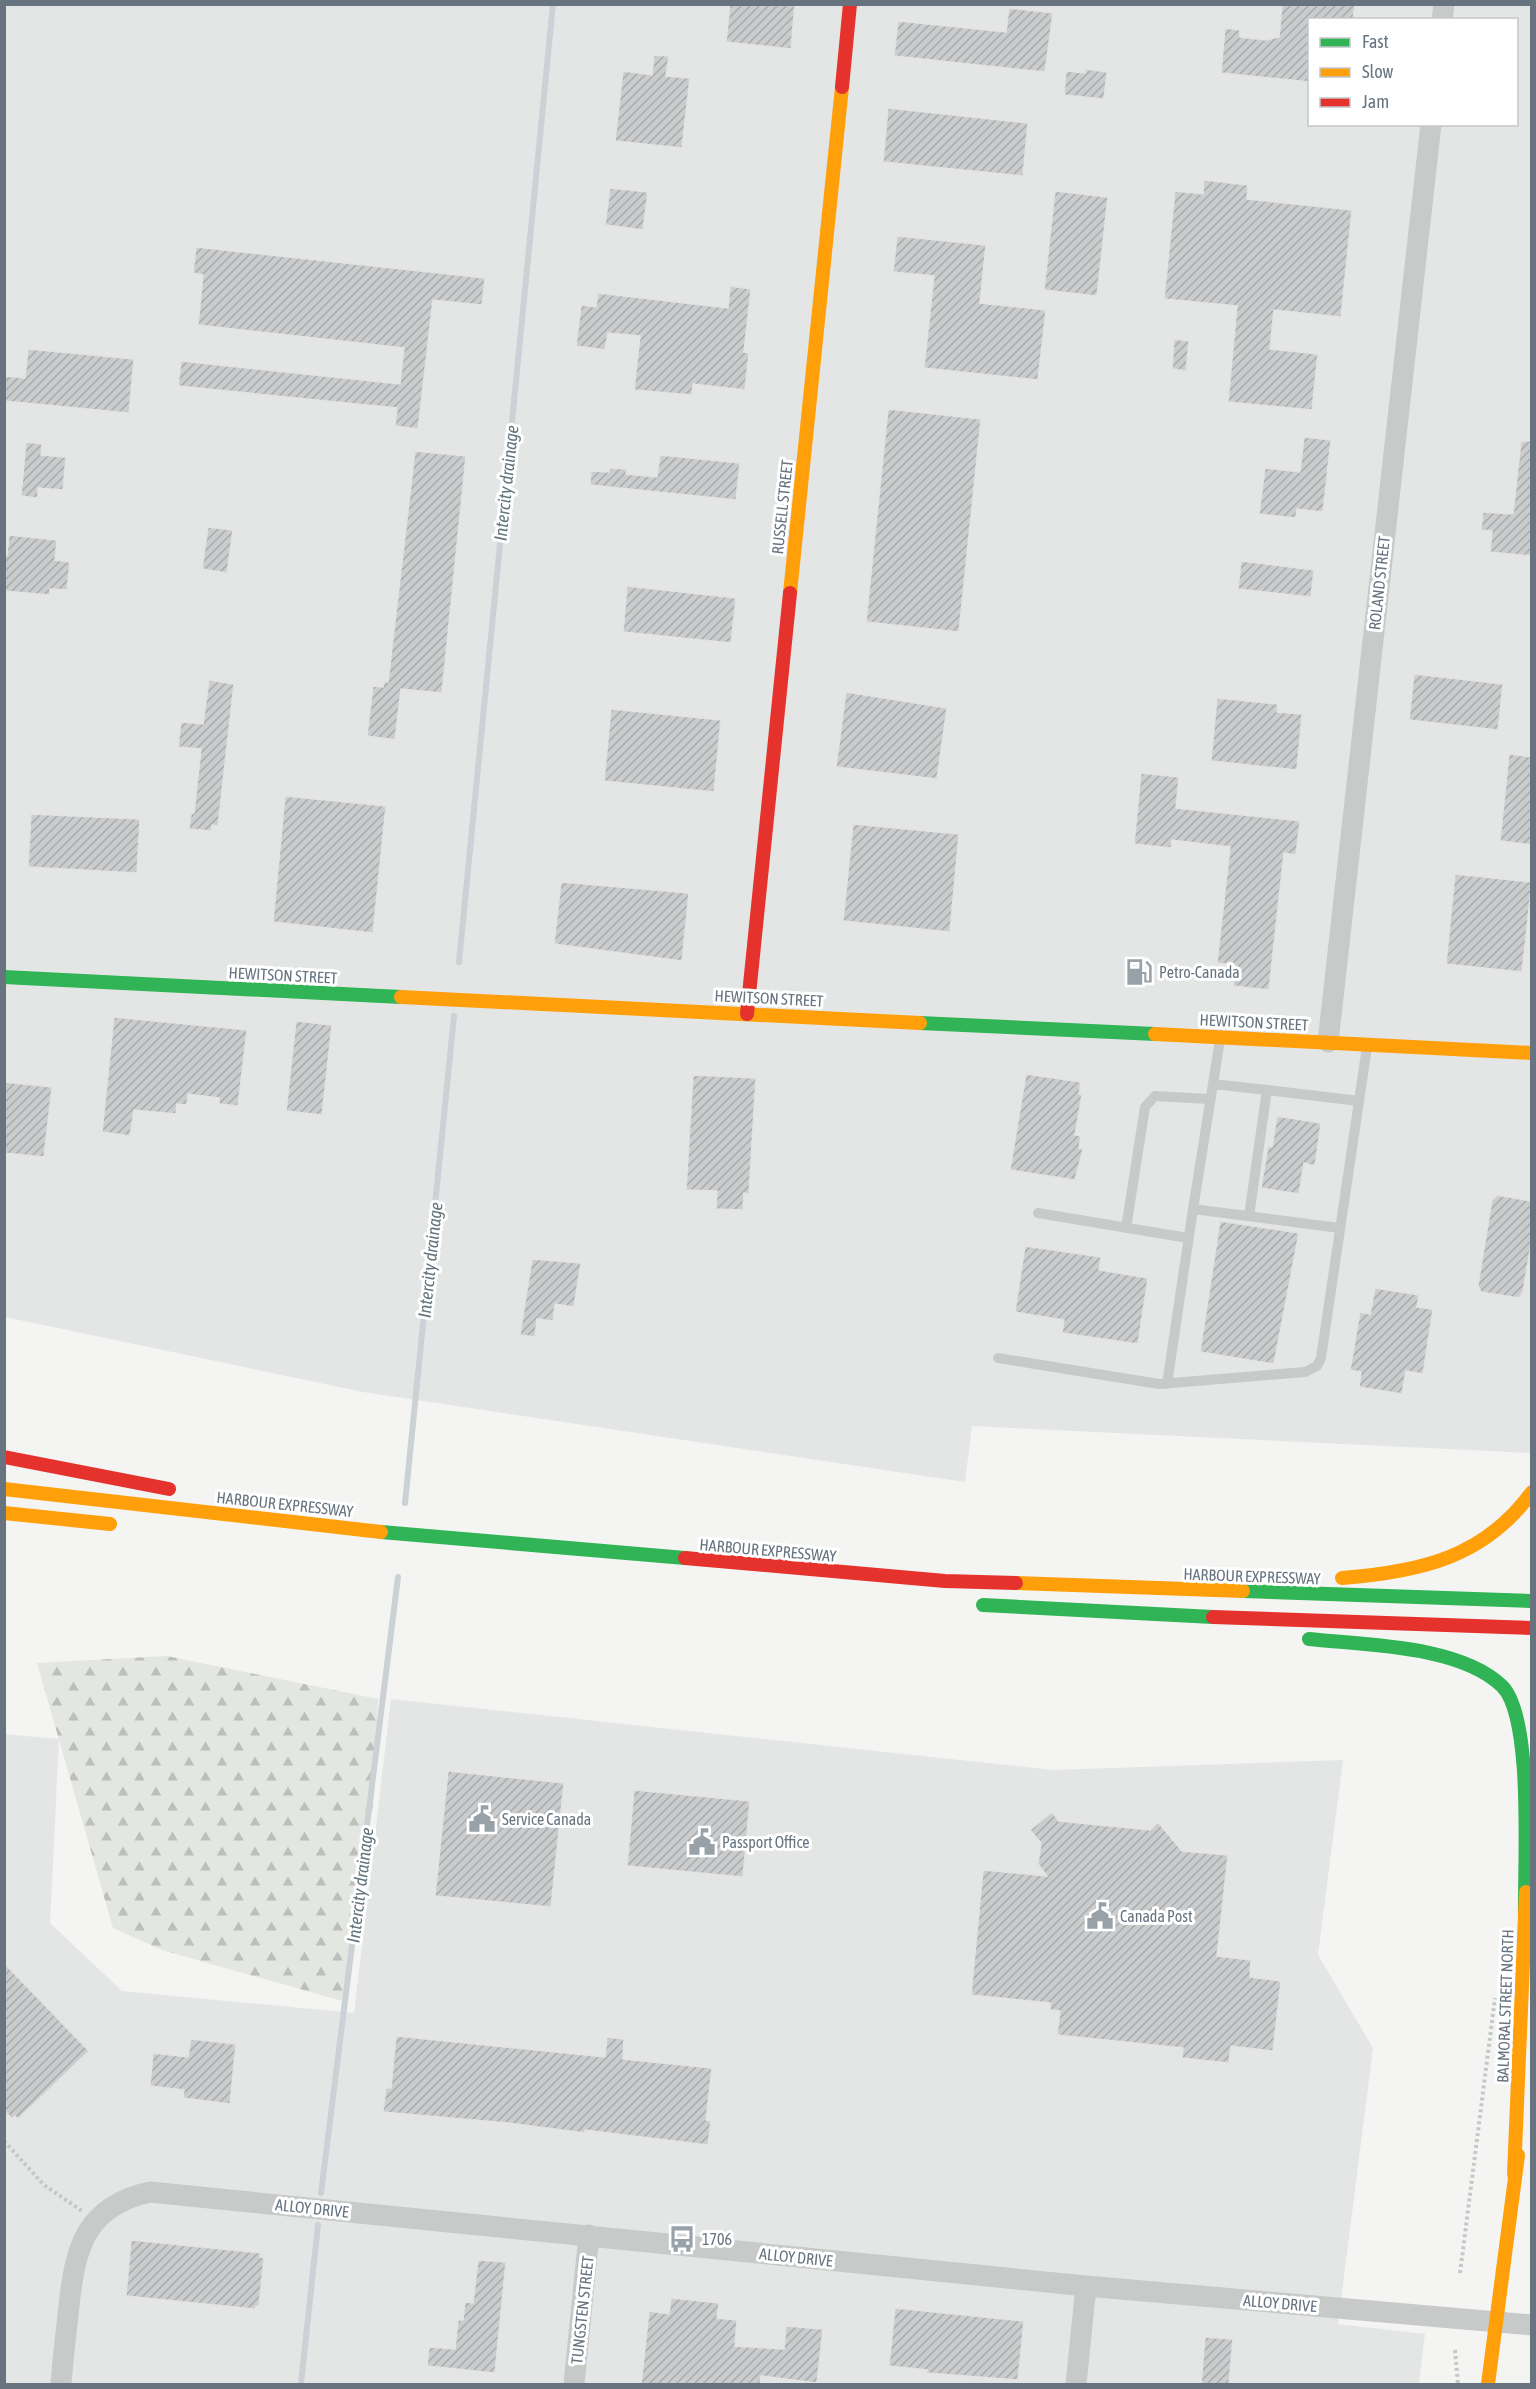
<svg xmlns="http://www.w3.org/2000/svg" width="1536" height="2389" viewBox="0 0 1536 2389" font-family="'Asap Condensed',sans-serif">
<defs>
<pattern id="forest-firs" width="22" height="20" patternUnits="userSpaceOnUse" patternTransform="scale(1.5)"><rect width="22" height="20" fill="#e4e6e1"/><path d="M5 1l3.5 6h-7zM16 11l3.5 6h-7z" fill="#bdbfbc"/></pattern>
<pattern id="building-hatch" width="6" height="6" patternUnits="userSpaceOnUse" patternTransform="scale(1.5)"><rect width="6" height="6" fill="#cbcccd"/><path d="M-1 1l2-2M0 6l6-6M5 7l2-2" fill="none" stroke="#a9aaac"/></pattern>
</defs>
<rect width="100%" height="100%" fill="#f4f4f3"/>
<path fill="#e4e6e5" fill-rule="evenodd" d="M5,5H1531V1453L972,1426L965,1482L363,1392L5,1317ZM1310,20H1516V124H1310Z
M391,1699L1053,1770L1343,1760L1318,1955L1373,2048L1338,2324L1425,2334L1419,2384H5L4,1734L59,1739L50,1923L122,1991L354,2013Z"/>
<path fill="url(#forest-firs)" d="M167,1656L378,1699L374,1798L342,2001L162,1950L113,1928L37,1663Z"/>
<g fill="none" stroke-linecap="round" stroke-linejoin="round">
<path stroke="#cbd1d4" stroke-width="6" d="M459,962L553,4
M405,1503L454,1016
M321,2193L398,1577
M301,2384L318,2225"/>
</g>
<path fill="url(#building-hatch)" stroke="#e3e3e2" stroke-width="1.5" d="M730,4H795L791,49L726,42Z
M1282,4H1355L1353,20H1310V82L1221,73L1225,28L1240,30V37L1266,40L1279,37Z
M1009,8L1053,13L1045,72L894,56L898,21L1006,32Z
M654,55L669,56L666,76L690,78L682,148L615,141L623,71L652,75Z
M1086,69L1107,72L1104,99L1064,95L1066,71L1085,73Z
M888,108L1028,123L1023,176L883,162Z
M1204,180L1248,185L1247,199L1352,210L1341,317L1274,310L1270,349L1318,354L1312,410L1228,402L1237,306L1164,299L1175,191L1203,194Z
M610,188L648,192L643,230L605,225Z
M1055,191L1108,197L1097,296L1044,290Z
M897,236L986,245L980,303L1046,310L1038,380L924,368L934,276L893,272Z
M196,247L485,278L482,305L433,300L418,429L395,426L397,408L178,386L181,361L400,384L404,348L198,325L203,275L193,273Z
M730,286L751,289L744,352L749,353L745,390L693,384L692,395L634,390L640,336L608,333L605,350L576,346L581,305L596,307L598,293L728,308Z
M1174,339L1189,341L1186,371L1172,369Z
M28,349L134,359L129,413L4,401V376L25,378Z
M888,409L981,419L959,632L866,622Z
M1304,437L1331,440L1323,512L1297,509L1296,518L1259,514L1265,468L1300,472Z
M1521,441H1532V556L1490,552L1492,531L1481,530L1483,512L1513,514Z
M26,442L42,444L41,455L66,457L63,490L38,488V498L21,496Z
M415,451L466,456L442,693L401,689L395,740L367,736L373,686L383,687L384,681L388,682Z
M660,455L740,463L736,500L590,485L591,471L609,472L610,468L627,469L626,474L657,477Z
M208,527L233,530L227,573L202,569Z
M9,535L57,540L55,560L70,562L67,590L50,589V595L4,591V555H7Z
M1241,561L1314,570L1311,597L1238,589Z
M627,586L736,598L731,643L623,632Z
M1414,674L1503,684L1498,730L1409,720Z
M209,680L234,684L218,826L212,825L211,831L189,829L191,814L194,813L201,749L178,747L181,722L203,724Z
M846,692L947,708L937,779L836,767Z
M1217,698L1278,704L1277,712L1302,714L1297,770L1211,761Z
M611,709L721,720L714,792L604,781Z
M1509,754L1532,757V845L1500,841Z
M1141,773L1179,777L1176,808L1300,821L1296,855L1284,853L1269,990L1233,986L1235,965L1217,963L1230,847L1172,840L1171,848L1134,844Z
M285,796L386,806L373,933L273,922Z
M31,814L140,819L137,873L28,867Z
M853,824L959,834L950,932L843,921Z
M1455,874L1532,882L1522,972L1446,964Z
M561,882L689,893L682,961L554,944Z
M114,1017L247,1030L238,1106L219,1104V1098L188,1094L187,1105L177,1104L176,1114L134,1110L130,1136L102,1132Z
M296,1021L332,1025L322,1115L286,1111Z
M1026,1074L1081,1082L1079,1094L1082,1095L1075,1135L1081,1136L1079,1148L1083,1149L1075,1180L1010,1170Z
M693,1075L756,1078L749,1194L744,1193L743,1210L716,1209L717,1191L686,1190Z
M4,1082L52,1087L44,1157L4,1153Z
M1277,1116L1321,1123L1315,1166L1304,1163L1299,1194L1261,1188L1268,1146L1272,1147Z
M1497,1195L1532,1201V1239L1523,1292L1519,1298L1481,1292L1478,1285L1492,1200Z
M1220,1221L1299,1233L1274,1364L1200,1352Z
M1025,1246L1101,1257L1099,1270L1148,1278L1138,1344L1062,1333L1064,1320L1015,1312Z
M532,1259L581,1263L574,1307L555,1304L553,1321L537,1319L535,1337L520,1335Z
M1375,1288L1419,1295L1417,1307L1433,1309L1423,1374L1406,1371L1402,1394L1359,1387L1361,1372L1350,1370L1360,1312L1370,1314Z
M448,1771L564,1783L551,1907L435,1896Z
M634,1790L750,1801L743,1877L627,1866Z
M1052,1812L1059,1821L1150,1830L1158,1822L1182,1851L1228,1855L1217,1956L1251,1960L1250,1977L1281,1981L1273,2051L1231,2046L1229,2063L1182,2058L1183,2048L1057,2035L1060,2011L1050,2010V2003L971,1995L983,1870L1047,1876L1038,1864L1041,1843L1030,1830Z
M4,1963L89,2051L18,2119L15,2116L12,2119L4,2110Z
M396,2036L605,2057L607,2037L624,2039L623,2059L712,2068L706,2120L711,2121L708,2145L585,2130V2133L508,2123L383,2112L386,2088H391Z
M191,2039L236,2044L230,2104L183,2098L184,2090L150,2086L153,2053L188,2057Z
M131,2240L261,2253L260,2257L264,2258L259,2306H256L255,2309L126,2296Z
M478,2260L506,2262L495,2373L427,2366L429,2347L455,2349L458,2320H463L465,2302L473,2303Z
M671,2298L719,2303L717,2318L737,2320L735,2346L784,2349L786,2326L823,2329L817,2383L761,2376L760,2385H641L649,2311L669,2314Z
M895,2308L1024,2321L1018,2380L927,2373V2370L889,2366Z
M1205,2337L1233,2339L1229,2385H1201Z"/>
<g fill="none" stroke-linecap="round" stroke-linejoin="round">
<path stroke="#c6c7c8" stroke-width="4" stroke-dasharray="3 3" stroke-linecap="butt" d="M4,2141L44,2185L82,2211
M1460,2273L1495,1998
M1455,2350L1458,2384"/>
<path stroke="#c8caca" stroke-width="10" d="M1213,1084L1267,1090L1249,1216
M1267,1090L1359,1101
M1193,1209L1220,1040
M1038,1213L1188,1238
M1126,1228L1145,1107L1155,1096L1210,1099
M998,1358L1159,1384L1305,1372L1317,1366L1321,1358L1367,1047
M1167,1384L1193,1209L1340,1228"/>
<path stroke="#c8caca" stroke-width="21" d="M1442,20L1444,4
M1328,1042L1431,124
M61,2384C63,2358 66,2332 69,2306C75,2247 86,2206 150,2192L1086,2286L1532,2325
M574,2384L589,2235
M1076,2384L1086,2286"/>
<path stroke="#30b455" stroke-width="14" d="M4,977L401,997
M920,1023L1155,1034
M381,1532L685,1558
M1243,1591L1532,1601
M983,1605L1213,1617
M1309,1639C1364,1645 1460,1645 1502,1686C1534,1718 1524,1867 1525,1915"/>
<path stroke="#ff9f0a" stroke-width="14" d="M790,593L842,87
M401,997L920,1023
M1155,1034L1532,1053
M4,1489L381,1532
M4,1513L110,1524
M1342,1578C1419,1572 1484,1558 1532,1492
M1016,1583L1243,1591
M1514,2174L1526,1892
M1488,2384L1518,2155"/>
<path stroke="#e5322d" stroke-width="14" d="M842,87L850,4
M747,1014L790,593
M4,1457L169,1489
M685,1558L945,1581L1016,1583
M1213,1617L1532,1628"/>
</g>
<defs>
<symbol id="fuel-bare" viewBox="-9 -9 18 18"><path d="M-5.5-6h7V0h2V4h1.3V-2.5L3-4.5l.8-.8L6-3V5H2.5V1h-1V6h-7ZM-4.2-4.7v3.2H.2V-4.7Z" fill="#98a1a8" stroke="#fff" stroke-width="2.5" paint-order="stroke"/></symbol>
<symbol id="civic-bare" viewBox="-9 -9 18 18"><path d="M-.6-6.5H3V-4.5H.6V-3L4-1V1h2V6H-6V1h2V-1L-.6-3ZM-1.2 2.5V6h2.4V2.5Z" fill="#98a1a8" stroke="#fff" stroke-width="2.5" paint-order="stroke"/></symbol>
<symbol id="bus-bare" viewBox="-9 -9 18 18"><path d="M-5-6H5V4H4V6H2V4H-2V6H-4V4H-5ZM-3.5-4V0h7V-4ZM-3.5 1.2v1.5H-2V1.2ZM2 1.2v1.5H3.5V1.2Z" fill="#98a1a8" stroke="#fff" stroke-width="2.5" paint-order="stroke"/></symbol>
</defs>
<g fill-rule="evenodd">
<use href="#fuel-bare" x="1120" y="953" width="38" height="38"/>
<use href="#civic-bare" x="463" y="1800" width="38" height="38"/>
<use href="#civic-bare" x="683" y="1823" width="38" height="38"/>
<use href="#civic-bare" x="1081" y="1897" width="38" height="38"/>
<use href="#bus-bare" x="663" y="2220" width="38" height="38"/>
</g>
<g text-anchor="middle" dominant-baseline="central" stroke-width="6" stroke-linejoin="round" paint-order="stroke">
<g font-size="16" fill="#677480" stroke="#fff">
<text transform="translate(782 507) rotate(-84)">RUSSELL STREET</text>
<text transform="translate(1379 583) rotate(-84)">ROLAND STREET</text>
<text transform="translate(283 975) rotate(3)">HEWITSON STREET</text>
<text transform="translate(769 998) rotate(3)">HEWITSON STREET</text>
<text transform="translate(1254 1022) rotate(3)">HEWITSON STREET</text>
<text transform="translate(285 1504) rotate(6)">HARBOUR EXPRESSWAY</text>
<text transform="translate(768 1550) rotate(5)">HARBOUR EXPRESSWAY</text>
<text transform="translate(1252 1576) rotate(2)">HARBOUR EXPRESSWAY</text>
<text transform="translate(1505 2006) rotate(-88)">BALMORAL STREET NORTH</text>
<text transform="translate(312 2208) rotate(6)">ALLOY DRIVE</text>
<text transform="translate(796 2257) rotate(6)">ALLOY DRIVE</text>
<text transform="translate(1280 2303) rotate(5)">ALLOY DRIVE</text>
<text transform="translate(582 2310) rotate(-84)">TUNGSTEN STREET</text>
</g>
<g font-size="16" fill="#677480" stroke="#fff" text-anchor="start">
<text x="1159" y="972">Petro-Canada</text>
<text x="502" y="1819">Service Canada</text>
<text x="722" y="1842">Passport Office</text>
<text x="1120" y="1916">Canada Post</text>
<text x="702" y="2239">1706</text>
</g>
<g font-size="18" font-style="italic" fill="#63757d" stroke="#fff">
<text transform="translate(506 483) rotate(-84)">Intercity drainage</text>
<text transform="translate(430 1260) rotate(-84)">Intercity drainage</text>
<text transform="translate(360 1885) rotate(-83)">Intercity drainage</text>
</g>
</g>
<rect width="1536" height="2389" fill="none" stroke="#677480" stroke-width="12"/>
<rect x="1308" y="18" width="210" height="108" fill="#ffffff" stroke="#c2c7cc" stroke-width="1.5"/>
<rect x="1320" y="38" width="30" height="9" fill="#30b455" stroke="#c2c7cc" stroke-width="1.5"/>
<text x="1362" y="48" font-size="18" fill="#677480">Fast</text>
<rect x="1320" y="68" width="30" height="9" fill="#ff9f0a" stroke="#c2c7cc" stroke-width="1.5"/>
<text x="1362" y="78" font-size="18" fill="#677480">Slow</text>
<rect x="1320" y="98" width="30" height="9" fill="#e5322d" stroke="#c2c7cc" stroke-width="1.5"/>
<text x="1362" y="108" font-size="18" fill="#677480">Jam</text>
</svg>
